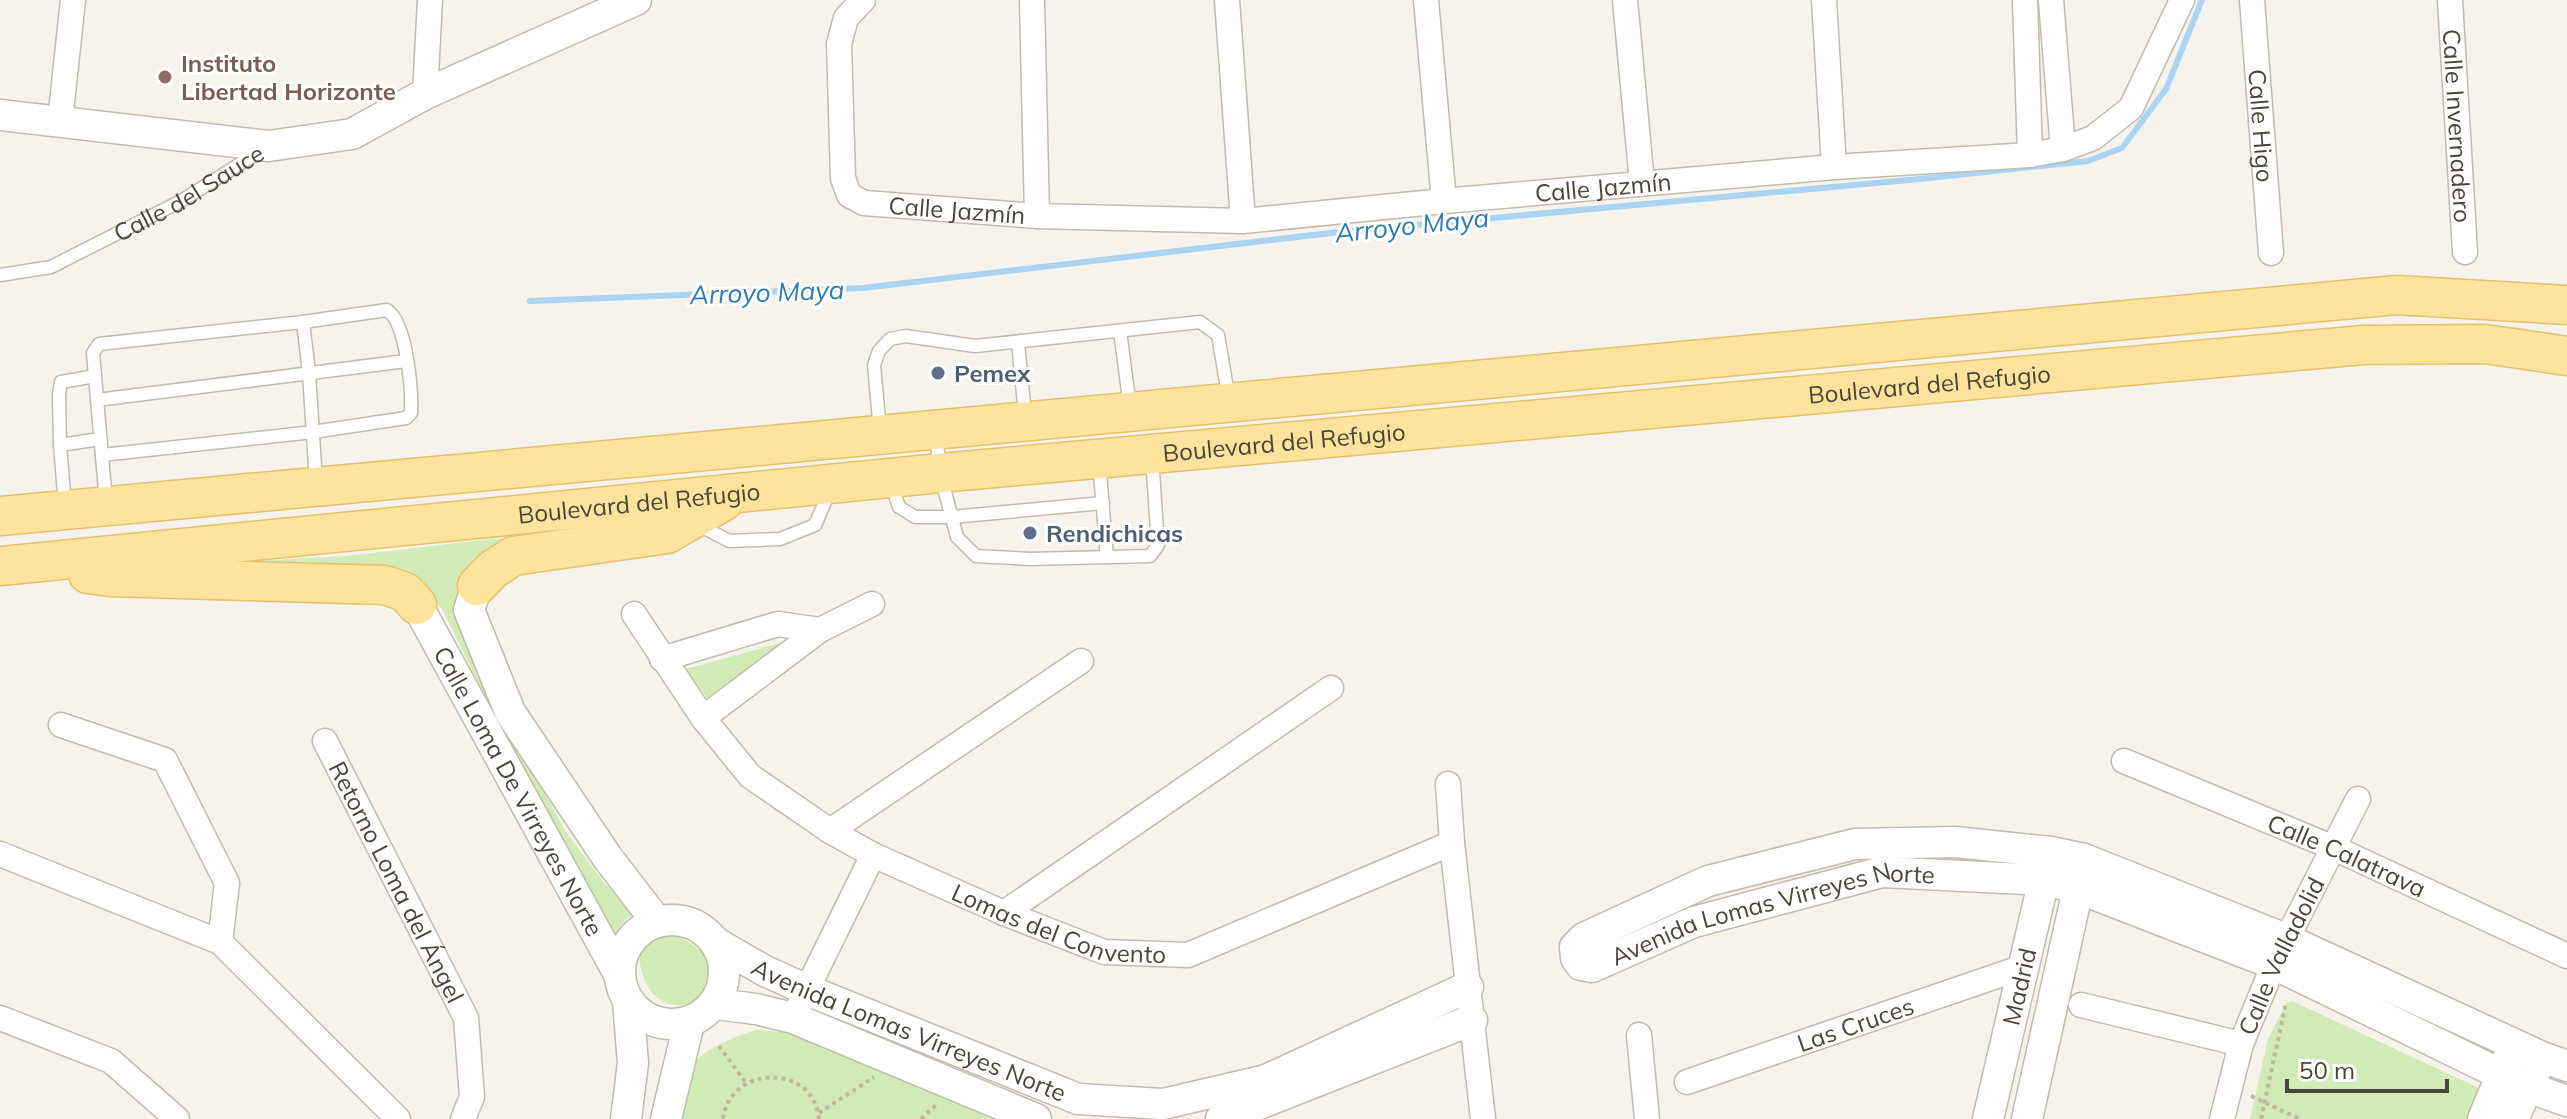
<svg xmlns="http://www.w3.org/2000/svg" width="2567" height="1119" viewBox="0 0 2567 1119" font-family="Mulish,sans-serif">
<rect width="100%" height="100%" fill="#f6f3ec"/>
<path fill="#d2eab5" d="M669,524L492,546L475,557L464,573L456,604L495,703L566,832L605,884L637,912L626,919L608,942L562,840L490,706L442,609L421,587L381,567L346,565L143,567L347,556L491,539Z
M787,641L707,698L686,669Z
M667,931C681,936 693,944 704,954C747,996 665,1031 645,981C637,962 638,951 650,935Z
M2292,1001L2481,1089L2467,1119H2250L2268,1039L2286,1003Z
M757,1030L795,1033L828,1046L992,1119H677C682,1103 685,1084 691,1069C699,1050 738,1035 757,1030Z"/>
<g fill="none" stroke-linecap="round" stroke-linejoin="round">
<path stroke="#a9d4f2" stroke-width="6" d="M530,301L863,288L1339,232L1920,179L2088,161L2122,148L2166,89L2202,0"/>
<defs>
<g id="service">
<path id="s1" d="M0,275L51,267L181,201L262,150"/>
<path d="M1120,331L1130,407"/>
<path d="M1018,343L1025,415"/>
<path d="M97,400L406,361"/>
<path d="M880,430L874,365L879,351L890,339L906,336L975,346L1200,322L1218,335L1229,400"/>
<path d="M936,433L940,473L957,537L976,556L1030,559L1150,556L1158,545L1152,457"/>
<path d="M60,445L59,394L61,382L95,376"/>
<path d="M102,455L313,432L406,418L411,413C412,390 407,323 387,310L303,322"/>
<path d="M1099,461L1107,557"/>
<path d="M891,483L899,507L915,517H952L1103,503"/>
<path d="M106,502L93,353L99,344L303,322L309,373L316,482"/>
<path d="M65,505L60,445L100,439"/>
<path d="M697,524L729,541L780,539L815,525L831,488"/>
</g>
<g id="minor">
<path id="s2" d="M863,0L846,18L839,44L843,178L849,195L864,203L1037,216L1243,221L1444,201L1834,167L2030,155L2063,149L2093,138L2131,108L2182,0"/>
<path d="M1032,0L1037,216"/>
<path d="M1227,0L1243,221"/>
<path d="M1426,0L1444,201"/>
<path d="M1625,0L1642,183"/>
<path d="M1824,0L1834,167"/>
<path d="M2025,0L2030,155"/>
<path d="M2051,0L2063,149"/>
<path id="s3" d="M2252,0L2271,253"/>
<path id="s4" d="M2450,0L2465,252"/>
<path d="M425,94L430,0"/>
<path d="M60,121L73,0"/>
<path id="s5" d="M634,614L703,718L750,776L830,831L873,855L1004,913L1104,952L1188,955L1452,843"/>
<path d="M662,659L778,624L820,630"/>
<path d="M703,718L820,630L872,604"/>
<path d="M61,725L165,760L227,883L220,942"/>
<path id="s6" d="M325,741L466,1018L472,1097L463,1119"/>
<path id="s7" d="M2124,761L2334,848L2567,956"/>
<path d="M1448,784L1452,843L1483,1119"/>
<path d="M830,831L1081,661"/>
<path d="M0,854L220,942L398,1119"/>
<path d="M1004,913L1331,688"/>
<path d="M2081,1005L2241,1044"/>
<path d="M0,1018L111,1061L177,1119"/>
<path d="M793,1018L873,855"/>
<path d="M1639,1035L1647,1119"/>
<path id="s8" d="M1687,1082L2023,967"/>
<path id="s9" d="M2222,1119L2241,1044L2274,964L2358,799"/>
</g>
<g id="tertiary">
<path d="M0,115L269,146L352,134L425,94L636,0"/>
<path d="M477,586L469,610L510,712L607,857L657,922"/>
<path id="s10" d="M417,605L620,976"/>
<circle cx="672" cy="972" r="52"/>
<path id="s11" d="M718,944L765,971L807,990L1078,1099L1163,1104L1266,1080L1468,987"/>
<path d="M716,1004L756,1009L793,1018L1036,1119"/>
<path id="s12" d="M2567,1066L2542,1057L2288,940L2084,859L2051,852L1955,842L1855,844L1708,881L1584,938L1575,947L1576,958L1581,965L1592,967L1694,922L1882,872L2043,880L2078,888L2274,964L2527,1087L2567,1101"/>
<path d="M626,1119L633,1063L628,1001"/>
<path d="M666,1119L689,1023"/>
<path d="M1221,1119L1472,1020"/>
<path id="s13" d="M1988,1119L2048,862"/>
<path d="M2027,1119L2082,871"/>
<path d="M2483,1119L2509,1057"/>
<path d="M2513,1119L2536,1070"/>
</g>
<g id="primary">
<path d="M0,516L2397,295L2567,305"/>
<path id="s14" d="M0,566L940,473L2363,345L2485,344L2567,356"/>
<path d="M88,574L110,577L385,585L405,592L417,605"/>
<path d="M477,586L492,570L513,556L667,534L724,501"/>
</g>
</defs>
<use href="#service" stroke="#c2bbae" stroke-width="15"/>
<use href="#minor" stroke="#c2bbae" stroke-width="27"/>
<use href="#tertiary" stroke="#c2bbae" stroke-width="33"/>
<use href="#primary" stroke="#e6c16a" stroke-width="41"/>
<path stroke="#c4b79f" stroke-width="4" stroke-dasharray="4 4" stroke-linecap="butt" d="M719,1046L746,1083
M2251,1096L2300,1119
M819,1113L874,1077
M723,1119C730,1064 814,1063 819,1119
M921,1119L936,1105
M2261,1119L2286,1003"/>
<use href="#service" stroke="#fff" stroke-width="12"/>
<use href="#minor" stroke="#fff" stroke-width="24"/>
<use href="#tertiary" stroke="#fff" stroke-width="30"/>
<use href="#primary" stroke="#ffe39c" stroke-width="38"/>
</g>
<circle fill="#8d6e63" stroke="#fff" stroke-width="3" cx="165" cy="77" r="8"/>
<g fill="#5c6f8a" stroke="#fff" stroke-width="3">
<circle cx="938" cy="373" r="8"/>
<circle cx="1030" cy="533" r="8"/>
</g>
<g text-anchor="middle" dominant-baseline="central" stroke-width="6" stroke-linejoin="round" paint-order="stroke">
<g font-size="24" font-weight="bold" fill="#785e54" stroke="#fff" text-anchor="start">
<text x="181" y="63">Instituto<tspan x="181" dy="28">Libertad Horizonte</tspan></text>
</g>
<g font-size="24" fill="#4b4439" stroke="#fff">
<text stroke="none"><textPath href="#s3" startOffset="126">Calle Higo</textPath></text>
<text stroke="none"><textPath href="#s4" startOffset="126">Calle Invernadero</textPath></text>
<text stroke="none"><textPath href="#s2" startOffset="962">Calle Jazmín</textPath></text>
<text stroke="none"><textPath href="#s1" startOffset="208">Calle del Sauce</textPath></text>
<text stroke="none"><textPath href="#s2" startOffset="314">Calle Jazmín</textPath></text>
<text stroke="none"><textPath href="#s14" startOffset="1938">Boulevard del Refugio</textPath></text>
<text stroke="none"><textPath href="#s14" startOffset="1290">Boulevard del Refugio</textPath></text>
<text stroke="none"><textPath href="#s14" startOffset="642">Boulevard del Refugio</textPath></text>
<text stroke="none"><textPath href="#s10" startOffset="212">Calle Loma De Virreyes Norte</textPath></text>
<text stroke="none"><textPath href="#s7" startOffset="242">Calle Calatrava</textPath></text>
<text stroke="none"><textPath href="#s6" startOffset="158">Retorno Loma del Ángel</textPath></text>
<text stroke="none"><textPath href="#s12" startOffset="1278">Avenida Lomas Virreyes Norte</textPath></text>
<text stroke="none"><textPath href="#s5" startOffset="546">Lomas del Convento</textPath></text>
<text stroke="none"><textPath href="#s9" startOffset="174">Calle Valladolid</textPath></text>
<text stroke="none"><textPath href="#s13" startOffset="136">Madrid</textPath></text>
<text stroke="none"><textPath href="#s8" startOffset="178">Las Cruces</textPath></text>
<text stroke="none"><textPath href="#s11" startOffset="210">Avenida Lomas Virreyes Norte</textPath></text>
</g>
<g font-size="24" font-weight="bold" fill="#4e5e75" stroke="#fff" text-anchor="start">
<text x="954" y="373">Pemex</text>
<text x="1046" y="533">Rendichicas</text>
</g>
<g font-size="26" font-style="italic" fill="#2e7ab2" stroke="#fff">
<text transform="translate(1412 225) rotate(-6)">Arroyo Maya</text>
<text transform="translate(767 292) rotate(-2)">Arroyo Maya</text>
</g>
</g>
<path d="M2287 1079v12h160v-12" fill="none" stroke="#4b4439" stroke-width="4"/>
<text x="2299" y="1079" font-size="24" fill="#4b4439" stroke="#ffffff" stroke-width="6" paint-order="stroke">50 m</text>
</svg>
